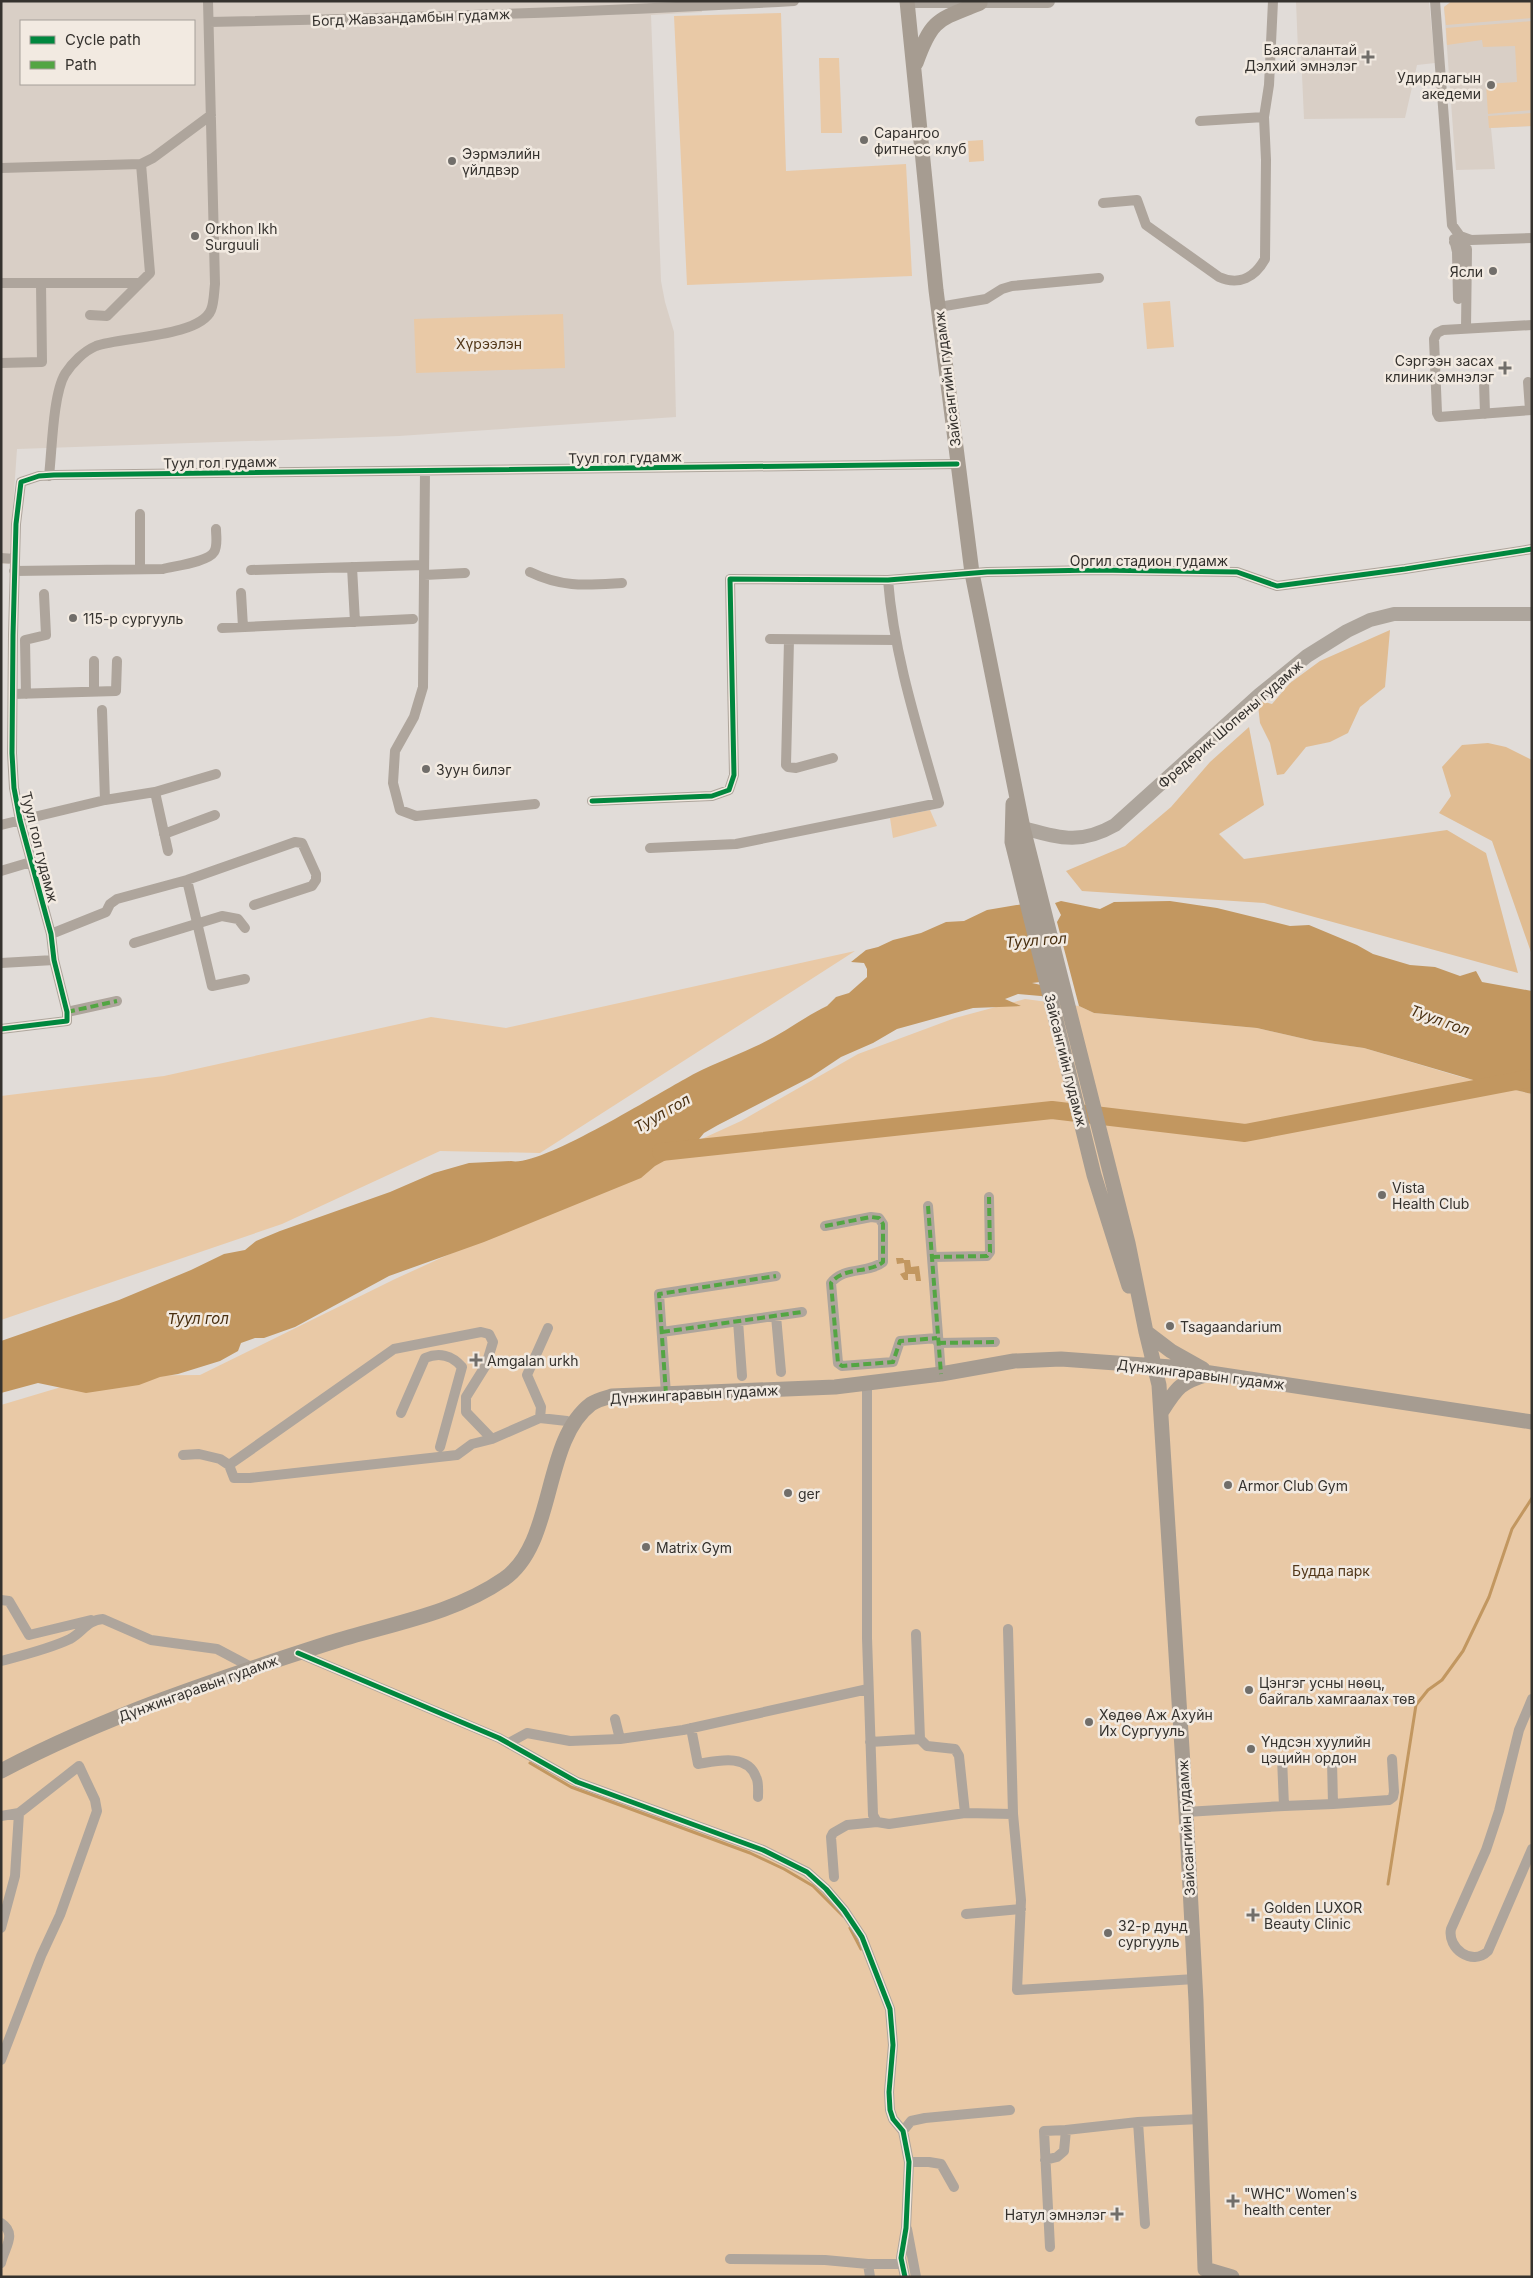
<svg xmlns="http://www.w3.org/2000/svg" width="1533" height="2278" viewBox="0 0 1533 2278" font-family="Inter,sans-serif">
<rect width="100%" height="100%" fill="#e1dcd8"/>
<path fill="#d9cfc6" fill-rule="evenodd" d="M1,1H701L702,12L651,15L661,281L665,302L674,332L676,417L399,436L17,449L9,564H1ZM21,21H194V84H21Z
M1296,1H1429L1435,63L1417,65L1405,118L1304,119L1301,52L1298,51Z
M1452,1H1532V126L1491,128L1495,169L1456,170L1444,7Z"/>
<path fill="#e9c9a6" d="M1452,1H1532V18L1446,25L1444,7Z
M781,13L786,171L906,164L912,276L687,285L674,16Z
M1532,21V110L1488,114L1486,84L1517,82L1515,46L1483,47L1482,40L1447,45L1446,28Z
M819,58H839L842,133H821Z
M1532,113V126L1489,128L1488,116Z
M983,140L984,161L969,162L968,141Z
M1170,301L1174,347L1147,349L1143,303Z
M563,314L565,368L416,373L414,319Z
M930,810L937,826L893,838L890,818Z
M855,951L540,1153L440,1151L282,1224L1,1320V1096L164,1076L431,1017L506,1028Z
M1025,999L1079,1006L1094,1013L1257,1028L1314,1041L1364,1048L1461,1077L1532,1094V2277H1V1405L98,1376L200,1375L395,1279L741,1121L858,1054L955,1018Z"/>
<path fill="#e0bc92" d="M1390,630L1385,687L1360,707L1348,733L1330,742L1306,747L1284,774L1277,775L1270,743L1260,723L1258,705L1261,701L1272,704L1290,683L1320,661Z
M1249,727L1264,805L1219,834L1244,859L1447,830L1486,853L1518,973L1264,903L1082,891L1066,871L1125,846L1171,807L1210,762Z
M1488,743L1506,747L1532,760V955L1492,841L1439,813L1451,796L1442,767L1462,745Z"/>
<path fill="#c29760" d="M1061,901L1100,909L1114,902L1170,901L1217,908L1290,926L1309,925L1357,945L1373,954L1410,965L1435,967L1460,976L1476,971L1482,982L1532,991V1094L1480,1082L1364,1048L1314,1041L1257,1028L1094,1013L1079,1006L1057,922L1061,915L1055,903Z
M1029,903L1048,981L1032,983L1050,987L1052,997L1018,994L1005,999L1021,1006L973,1008L897,1029L873,1043L841,1057L811,1077L718,1125L704,1133L695,1144L655,1166L641,1178L484,1242L389,1276L295,1327L264,1338H255L241,1343L238,1351L220,1361L178,1374L160,1377L139,1385L86,1393L38,1383L1,1393V1341L119,1300L191,1270L224,1254L245,1250L256,1241L280,1231L390,1192L434,1173L469,1163L511,1161C539,1168 655,1095 685,1079C707,1066 731,1058 754,1047C780,1036 802,1018 827,1006L836,997L849,993L867,977V969L864,963L851,962L866,950L878,947L893,940L921,933L946,922L964,921L987,910Z
M896,1258H903L904,1260H910L911,1267L919,1266L921,1281H916L915,1274H908V1280H904L900,1274L905,1272L904,1263L897,1264Z"/>
<g fill="none" stroke-linecap="round" stroke-linejoin="round">
<path stroke="#c29760" stroke-width="3" d="M530,1763L571,1787L750,1853L784,1869L813,1886L843,1916
M1388,1884L1416,1705L1428,1690L1442,1680L1463,1651L1489,1597L1512,1529L1532,1498
M850,1928L861,1949"/>
<path stroke="#c29760" stroke-width="18" d="M661,1152L1052,1110L1245,1133L1532,1078"/>
<path stroke="#aea59c" stroke-width="10" d="M1435,1L1452,225L1460,236L1471,240L1532,238
M209,22C404,18 599,12 794,1
M1200,121L1264,117L1269,85L1273,1
M1,168L141,164L153,158L211,115
M1103,203L1137,200L1146,225L1219,277C1239,286 1255,277 1265,259L1266,160L1264,117
M1454,239L1457,252L1458,299
M1454,242L1467,249L1466,329
M1,283H140
M939,307L986,299L1002,289L1012,286L1099,278
M90,315L107,316L150,273L141,164
M1532,325L1443,330L1437,333L1434,339L1437,413L1439,417L1532,410
M1,363L42,362L41,283
M1484,381L1485,414
M1528,382L1530,410
M425,471L423,687L414,717L395,751L393,783L400,810L416,816L535,804
M49,476C52,450 53,394 65,374C72,363 84,351 96,346C120,337 200,337 211,310C214,303 214,292 215,284L208,1
M1,558L15,559
M352,567L355,622
M140,569V514
M251,570L424,565
M14,571L163,569C174,566 208,562 214,552C218,546 216,536 216,529
M530,572C563,588 587,585 622,583
M424,575L465,573
M241,593L243,627
M222,628L413,619
M770,639L896,640
M789,640L786,765L788,767L796,768L833,758
M94,661V692
M13,694L116,691L117,661
M26,694L25,640L46,635L44,594
M102,710L105,800
M155,792L216,774
M592,801L712,796L729,790L734,775L730,579L888,580L987,572L1095,570L1237,572L1277,586L1405,569L1532,549
M1,825L105,800L155,792L168,851
M164,834L215,815
M650,848L736,844L939,803C918,729 894,656 888,580
M1,871L31,862
M187,880L212,986L245,979
M51,934L106,912L110,904L117,899L187,880L295,842L302,843L316,874V880L312,886L254,905
M134,943L222,916L238,919L245,928
M1,963L54,960
M67,1012L117,1001
M1,1029L67,1021V1012L54,960L51,934L20,820L14,788L12,753L13,635L16,524L21,482L39,476L54,475L957,464
M928,1206L941,1374
M825,1226L871,1217L879,1218L883,1224V1262C868,1274 844,1266 831,1283L838,1363L842,1366L893,1362L900,1341L937,1338
M932,1257L987,1256L990,1252L989,1197
M776,1316L781,1372
M738,1321L742,1376
M662,1332L802,1312
M938,1343L995,1342
M867,1384V1638L873,1815L877,1822L889,1824L965,1813L1013,1814L1008,1629
M666,1394L659,1294L776,1276
M401,1413L425,1358C439,1352 452,1355 462,1367L440,1447
M540,1418L541,1407L527,1375L548,1328
M183,1455L199,1454L220,1459L229,1465L234,1478H250L457,1455L472,1444L492,1439L540,1418L567,1421L574,1424
M229,1465L394,1349L481,1332L489,1334L493,1342L486,1365L466,1397V1412L492,1439
M1,1600L9,1601L29,1635L91,1620
M916,1634L920,1739
M298,1653L499,1738L577,1782L763,1850L807,1872L826,1889L844,1910L862,1937L890,2009L893,2045L889,2092L890,2110L893,2119L903,2131L909,2162L906,2228L901,2258L905,2277
M1,1661C24,1655 49,1649 70,1639C83,1632 87,1620 103,1619L151,1640L217,1649L251,1667
M1532,1699L1519,1730L1499,1811L1486,1850L1451,1929C1447,1948 1472,1967 1488,1951L1532,1849
M615,1719L620,1739
M691,1728L698,1764C717,1761 747,1753 756,1777C759,1782 758,1791 758,1797
M870,1742L920,1739L927,1746L955,1749L959,1756L965,1813
M509,1743L527,1733L570,1741L620,1739L683,1730L868,1689
M1333,1804L1389,1800L1393,1797L1394,1792L1392,1759
M1284,1806L1333,1804L1332,1761
M1186,1812L1284,1806L1282,1758
M1013,1814L1021,1900L1017,1990L1195,1979
M1,1816L19,1813L79,1766L95,1800L97,1811L60,1915L41,1956L1,2060
M834,1877L831,1837L833,1833L847,1825L877,1822
M966,1914L1021,1909
M1,1928L15,1876L19,1813
M903,2131L911,2121L925,2118L1010,2110
M1045,2160L1057,2157L1064,2151L1066,2130L1138,2122
M909,2162H929L941,2164L954,2187
M1,2223C18,2234 4,2248 1,2263
M1145,2224L1138,2122L1200,2119
M907,2229L916,2277
M1050,2247L1044,2131L1066,2130
M730,2259L825,2260L868,2264H901
M868,2264L870,2277"/>
<path stroke="#ada59c" stroke-width="14" d="M911,1H1048
M1023,828C1060,838 1080,845 1115,825L1259,695L1307,656L1347,631L1370,620L1394,614H1532"/>
<path stroke="#a69c91" stroke-width="15" d="M907,1L936,290L972,573L1023,828L1128,1243L1146,1332L1159,1385L1186,1812L1196,2001L1205,2269L1232,2277
M916,63C932,18 938,20 980,3
M1013,804L1012,842L1019,870L1094,1175L1129,1286
M1146,1332L1171,1351L1203,1369
M1162,1411C1177,1387 1181,1382 1208,1374
M1,1771C105,1716 217,1679 329,1643C388,1624 452,1615 504,1579C556,1543 542,1441 591,1404C597,1400 605,1398 612,1396L835,1387L941,1374L1014,1361L1061,1359L1171,1367L1532,1422"/>
<path stroke="#53a543" stroke-width="4" stroke-dasharray="8 4" stroke-linecap="butt" d="M67,1012L117,1001
M928,1206L941,1374
M825,1226L871,1217L879,1218L883,1224V1262C868,1274 844,1266 831,1283L838,1363L842,1366L893,1362L900,1341L937,1338
M932,1257L987,1256L990,1252L989,1197
M662,1332L802,1312
M938,1343L995,1342
M666,1394L659,1294L776,1276"/>
<defs>
<path id="cycleway" d="M592,801L712,796L729,790L734,775L730,579L888,580L987,572L1095,570L1237,572L1277,586L1405,569L1532,549
M1,1029L67,1021V1012L54,960L51,934L20,820L14,788L12,753L13,635L16,524L21,482L39,476L54,475L957,464
M298,1653L499,1738L577,1782L763,1850L807,1872L826,1889L844,1910L862,1937L890,2009L893,2045L889,2092L890,2110L893,2119L903,2131L909,2162L906,2228L901,2258L905,2277"/>
</defs>
<use href="#cycleway" stroke="#f2eae1" stroke-width="8"/>
<use href="#cycleway" stroke="#00873e" stroke-width="5"/>
</g>
<g fill="#716e6a" stroke="#f2eae1" stroke-width="2">
<path d="M1365.5 49.5h5v5h5v5h-5v5h-5v-5h-5v-5h5z"/>
<circle cx="1491" cy="85" r="5"/>
<circle cx="864" cy="140" r="5"/>
<circle cx="452" cy="161" r="5"/>
<circle cx="195" cy="236" r="5"/>
<circle cx="1493" cy="271" r="5"/>
<path d="M1502.5 360.5h5v5h5v5h-5v5h-5v-5h-5v-5h5z"/>
<circle cx="73" cy="618" r="5"/>
<circle cx="426" cy="769" r="5"/>
<circle cx="1382" cy="1195" r="5"/>
<circle cx="1170" cy="1326" r="5"/>
<path d="M473.5 1352.5h5v5h5v5h-5v5h-5v-5h-5v-5h5z"/>
<circle cx="1228" cy="1485" r="5"/>
<circle cx="788" cy="1493" r="5"/>
<circle cx="646" cy="1547" r="5"/>
<circle cx="1249" cy="1690" r="5"/>
<circle cx="1089" cy="1722" r="5"/>
<circle cx="1251" cy="1749" r="5"/>
<path d="M1250.5 1907.5h5v5h5v5h-5v5h-5v-5h-5v-5h5z"/>
<circle cx="1108" cy="1933" r="5"/>
<path d="M1230.5 2193.5h5v5h5v5h-5v5h-5v-5h-5v-5h5z"/>
<path d="M1114.5 2206.5h5v5h5v5h-5v5h-5v-5h-5v-5h5z"/>
</g>
<g text-anchor="middle" dominant-baseline="central" stroke-width="5" stroke-linejoin="round" paint-order="stroke">
<g font-size="14" fill="#35322e" stroke="#f2eae1">
<text transform="translate(411 17) rotate(-2)">Богд Жавзандамбын гудамж</text>
<text transform="translate(947 379) rotate(-97)">Зайсангийн гудамж</text>
<text transform="translate(625 457) rotate(-1)">Туул гол гудамж</text>
<text transform="translate(220 462) rotate(-1)">Туул гол гудамж</text>
<text x="1149" y="560">Оргил стадион гудамж</text>
<text transform="translate(1230 724) rotate(-41)">Фредерик Шопены гудамж</text>
<text transform="translate(40 847) rotate(76)">Туул гол гудамж</text>
<text transform="translate(1066 1060) rotate(76)">Зайсангийн гудамж</text>
<text transform="translate(1201 1374) rotate(7)">Дүнжингаравын гудамж</text>
<text transform="translate(694 1394) rotate(-3)">Дүнжингаравын гудамж</text>
<text transform="translate(198 1688) rotate(-20)">Дүнжингаравын гудамж</text>
<text transform="translate(1186 1828) rotate(-93)">Зайсангийн гудамж</text>
</g>
<g font-size="14" fill="#35322e" stroke="#f2eae1" text-anchor="start">
<text x="1357" y="49" text-anchor="end">Баясгалантай<tspan x="1357" dy="16">Дэлхий эмнэлэг</tspan></text>
<text x="1481" y="77" text-anchor="end">Удирдлагын<tspan x="1481" dy="16">акедеми</tspan></text>
<text x="874" y="132">Сарангоо<tspan x="874" dy="16">фитнесс клуб</tspan></text>
<text x="462" y="153">Ээрмэлийн<tspan x="462" dy="16">үйлдвэр</tspan></text>
<text x="205" y="228">Orkhon Ikh<tspan x="205" dy="16">Surguuli</tspan></text>
<text x="1483" y="271" text-anchor="end">Ясли</text>
<text x="1494" y="360" text-anchor="end">Сэргээн засах<tspan x="1494" dy="16">клиник эмнэлэг</tspan></text>
<text x="83" y="618">115-р сургууль</text>
<text x="436" y="769">Зуун билэг</text>
<text x="1392" y="1187">Vista<tspan x="1392" dy="16">Health Club</tspan></text>
<text x="1180" y="1326">Tsagaandarium</text>
<text x="487" y="1360">Amgalan urkh</text>
<text x="1238" y="1485">Armor Club Gym</text>
<text x="798" y="1493">ger</text>
<text x="656" y="1547">Matrix Gym</text>
<text x="1259" y="1682">Цэнгэг усны нөөц,<tspan x="1259" dy="16">байгаль хамгаалах төв</tspan></text>
<text x="1099" y="1714">Хөдөө Аж Ахуйн<tspan x="1099" dy="16">Их Сургууль</tspan></text>
<text x="1261" y="1741">Үндсэн хуулийн<tspan x="1261" dy="16">цэцийн ордон</tspan></text>
<text x="1264" y="1907">Golden LUXOR<tspan x="1264" dy="16">Beauty Clinic</tspan></text>
<text x="1118" y="1925">32-р дунд<tspan x="1118" dy="16">сургууль</tspan></text>
<text x="1244" y="2193">"WHC" Women's<tspan x="1244" dy="16">health center</tspan></text>
<text x="1106" y="2214" text-anchor="end">Натул эмнэлэг</text>
</g>
<g font-size="14" fill="#523719" stroke="#f2eae1">
<text x="489" y="343">Хүрээлэн</text>
<text x="1331" y="1570">Будда парк</text>
</g>
<g font-size="15" font-style="italic" fill="#492f10" stroke="#f2eae1">
<text transform="translate(1036 940) rotate(-4)">Туул гол</text>
<text transform="translate(1440 1020) rotate(20)">Туул гол</text>
<text transform="translate(662 1113) rotate(-30)">Туул гол</text>
<text x="198" y="1318">Туул гол</text>
</g>
</g>
<rect width="1533" height="2278" fill="none" stroke="#35322e" stroke-width="5"/>
<rect x="20" y="20" width="175" height="65" fill="#f2eae1" stroke="#a6a099"/>
<rect x="30" y="36" width="25" height="8" fill="#00873e" stroke="#a6a099"/>
<text x="65" y="45" font-size="15" fill="#35322e">Cycle path</text>
<rect x="30" y="61" width="25" height="8" fill="#53a543" stroke="#a6a099"/>
<text x="65" y="70" font-size="15" fill="#35322e">Path</text>
</svg>
